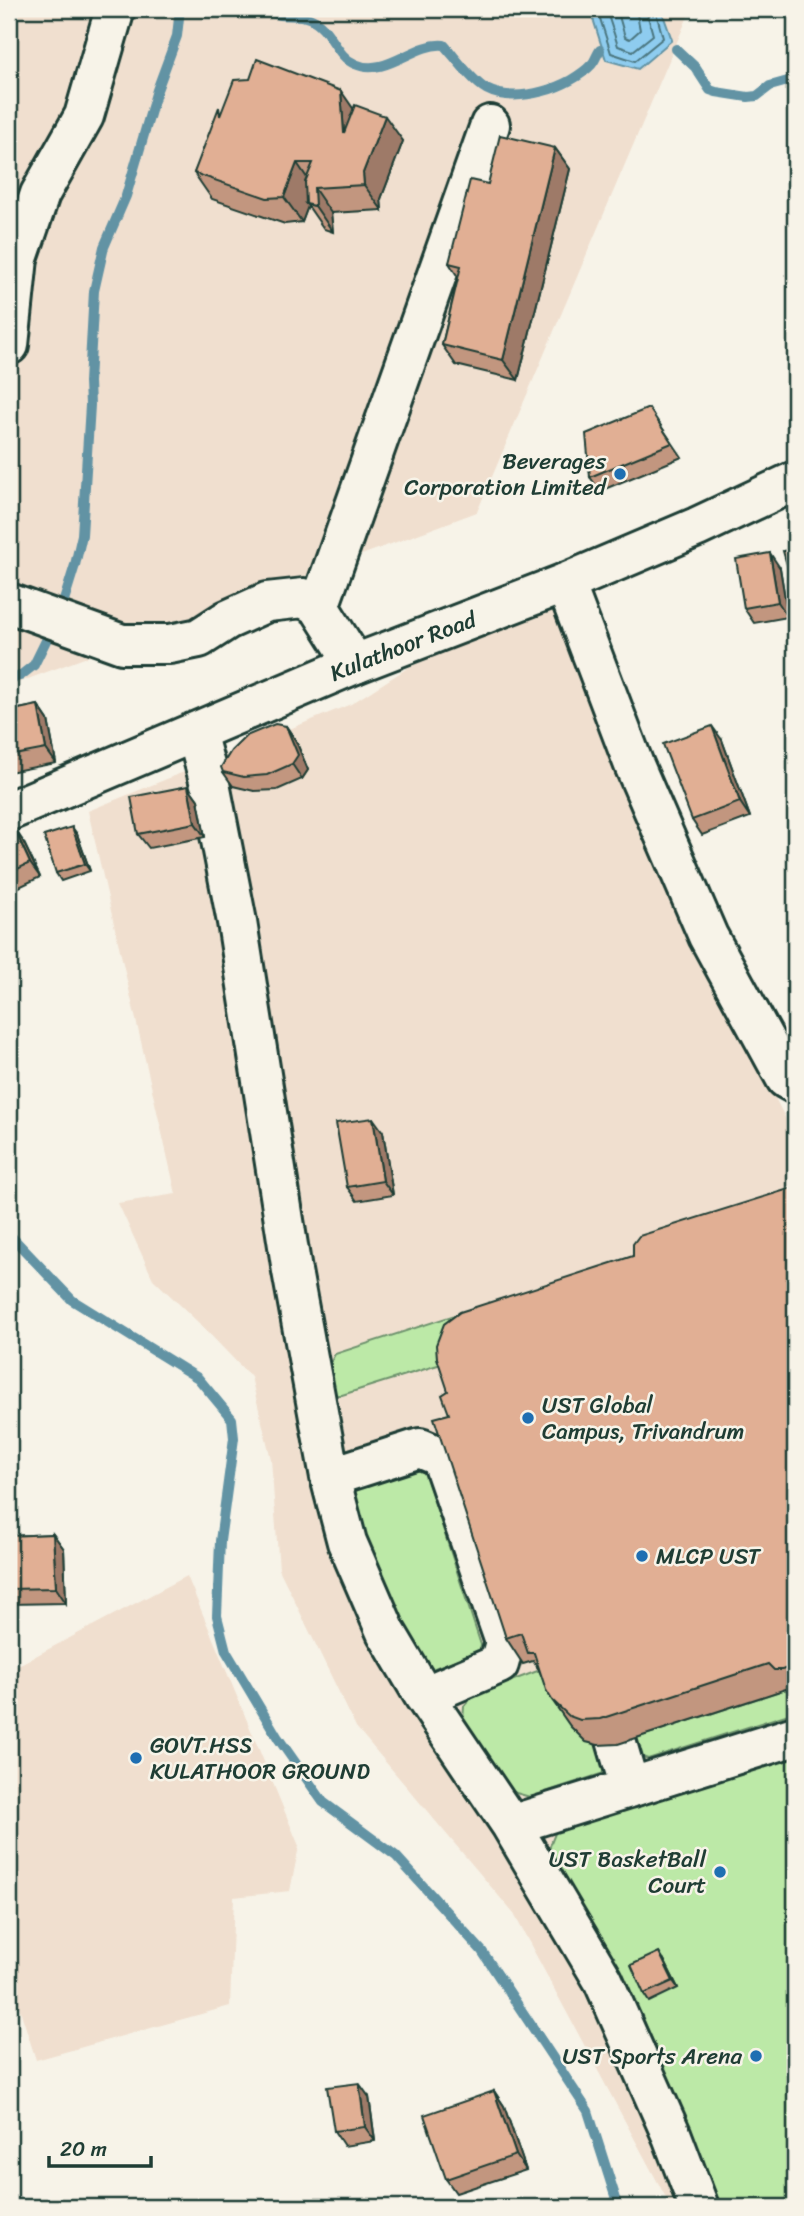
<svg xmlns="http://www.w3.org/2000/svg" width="804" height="2216" viewBox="0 0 804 2216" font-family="Sriracha,sans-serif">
<rect width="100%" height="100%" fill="#f7f3e8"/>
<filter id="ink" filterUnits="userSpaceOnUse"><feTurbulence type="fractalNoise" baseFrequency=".0143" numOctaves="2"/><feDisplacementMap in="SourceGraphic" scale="14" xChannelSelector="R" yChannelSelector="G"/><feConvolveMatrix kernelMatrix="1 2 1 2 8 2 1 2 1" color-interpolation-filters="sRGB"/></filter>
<g filter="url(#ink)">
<path fill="#f0dfcf" d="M9,9H691L477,512L9,686Z
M555,605L658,872L789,1125L795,1123V2207H671L514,1914L356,1727L279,1569L271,1459L251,1377L201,1325L153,1279L118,1203L176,1194L88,811L351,704L409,667Z
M187,1576L299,1846L290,1891L234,1897L230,2006L36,2060L9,1975V1670Z"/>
<path fill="#bce9a7" stroke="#6e936e" stroke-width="2" d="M649,1252L457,1359L342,1395H335C329,1382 327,1367 335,1354Z
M415,1469L425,1473L481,1645L480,1651L432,1669L422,1664L379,1576L352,1500L357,1488Z
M548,1667C558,1697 563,1734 598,1745L607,1772L530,1797L516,1793L505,1788L463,1721L464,1706L474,1695Z
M786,1689L795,1695V1712L648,1759L637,1755L630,1740Z
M795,1750V2207H717C686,2124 657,2039 614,1961C596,1928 574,1897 554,1866L548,1851L556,1831L571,1822Z"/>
<path fill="#8eccef" stroke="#6293a4" stroke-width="2" d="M590,9H661L672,40L638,69L606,60Z"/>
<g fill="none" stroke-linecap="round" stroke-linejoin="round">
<path stroke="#4b767f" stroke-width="2" d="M597,9L611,53L635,61L663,38L655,9
M606,9L618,46L633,51L653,35L646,9
M617,9L625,37L630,39L640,30L636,9"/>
<path stroke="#6293a4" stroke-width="10" d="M267,9C280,20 294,12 309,18C331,26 335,56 355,64C386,78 414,42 444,45C455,57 472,81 486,89C516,105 570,88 592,64C595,61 597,54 600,50
M676,49L695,67L710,90L716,92L748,97L757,96L770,86L795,79
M9,679L20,676L34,665L61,610L75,565L82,535L90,405L89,382L94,291L104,247L126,196L157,90L177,36L180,9
M9,1234L72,1300L198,1378L232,1419L234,1438L220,1541L217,1616L226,1651L278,1738L323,1802L396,1856L482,1951L588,2111L616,2199V2207"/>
<defs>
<path id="minor" d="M9,345L18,258L40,194L84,116L115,9
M565,583L634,765L708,936L786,1079L795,1084
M9,603L122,644H170L199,638L227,620L267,602L304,598L319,607L355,664
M319,607L490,125
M196,732L210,784L237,922L292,1271L330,1477L347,1542L386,1632L424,1696L511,1825L603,1980L672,2136L699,2207
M330,1477L420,1448L441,1457L505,1642L499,1664L424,1696
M604,1699L630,1788
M511,1825L795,1736"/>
<g id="major">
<path id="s1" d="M9,811L355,664L565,583L697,527L795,481"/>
</g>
</defs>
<use href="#minor" stroke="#1f3d34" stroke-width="44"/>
<use href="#major" stroke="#1f3d34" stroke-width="44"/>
<use href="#minor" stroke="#f7f3e8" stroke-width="38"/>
<use href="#major" stroke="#f7f3e8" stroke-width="38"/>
</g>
<path fill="#c2967f" stroke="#1f3d34" stroke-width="2" d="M353,109L403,141L381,199L382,210L331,213L333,232L324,229L308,206L302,222L285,224L212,199L194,173L222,111Z
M555,148L570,169L518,380L456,365L442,345L458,277L449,263L488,184Z
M659,423L682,457L600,491L590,477Z
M780,568L788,617L754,623L744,608Z
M38,705L48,720L56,763L9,772V711Z
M286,726L296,741L308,770L302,779L277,790L254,791L233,786L223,772Z
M722,740L750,817L702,835L692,820Z
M188,786L198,800L205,837L149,848L138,834Z
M9,828L23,841L40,877L9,892Z
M77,834L90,871L61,881L56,873Z
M383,1132L393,1195L357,1201L347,1187Z
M795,1187V1695H792L786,1689L618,1744L598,1745L586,1742L570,1726L552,1700L539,1670L533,1661L523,1664L506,1638L449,1414L448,1391L633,1256Z
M53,1534L64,1549L66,1603L9,1604V1536Z
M664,1960L678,1988L649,2002L644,1994Z
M494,2091L504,2106L526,2170L456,2193L446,2179Z
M369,2097L375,2141L344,2146L334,2131Z"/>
<path fill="#9e7a68" stroke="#1f3d34" stroke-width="2" d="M341,91L359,117L344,133Z
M385,116L403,141L381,199L382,210L364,185L363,173Z
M555,148L570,169L518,380L503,360Z
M297,163L331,213L333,232L315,206L306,204L308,206L302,222L284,197Z
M770,553L780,568L788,617L778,602Z
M38,705L48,720L56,763L46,749Z
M286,726L296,741L308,770L302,779L292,764Z
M712,726L722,740L750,817L740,802Z
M188,786L198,800L205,837L195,823Z
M13,826L23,841L40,877L30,863Z
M72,827L77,834L90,871L85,864Z
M373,1118L383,1132L393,1195L383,1181Z
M53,1534L64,1549L66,1603L56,1588Z
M659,1952L664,1960L678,1988L673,1981Z
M359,2083L369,2097L375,2141L365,2127Z
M494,2091L504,2106L526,2170L516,2155Z"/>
<path fill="#e1af94" stroke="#1f3d34" stroke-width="2" d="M257,59L341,91L344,133L355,105L385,116L363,173L364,185L314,188L315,206L306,204L305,182L313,163H297L284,197L267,198L194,173L219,107L220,116L234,80L250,79Z
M500,135L555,148L503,360L442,345L461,266L449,263L470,180L488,184Z
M649,408L672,443L590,477L586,434Z
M795,548V593L783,551Z
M770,553L778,602L744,608L736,559Z
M38,705L46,749L9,756V711Z
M275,724L286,726L298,755L292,764L267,775L244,777L223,772L221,767L231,751L246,736Z
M712,726L740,802L692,820L663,744Z
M188,786L195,823L138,834L131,797Z
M13,826L30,863L9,873V828Z
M72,827L85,864L56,873L44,836Z
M373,1118L383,1181L347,1187L336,1123Z
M795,1187V1665L782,1670H774L768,1664L600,1719L580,1720L569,1716L552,1700L546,1690L534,1653H528L521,1633L506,1638L434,1418L449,1414L442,1395L448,1391L437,1358L436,1345L444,1324L460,1312L633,1256V1244L639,1236Z
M53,1534L56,1588L9,1589V1536Z
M659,1952L673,1981L644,1994L631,1965Z
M359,2083L365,2127L334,2131L327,2087Z
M494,2091L516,2155L446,2179L424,2115Z"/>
</g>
<g fill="#1f6fb2" stroke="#f7f3e8" stroke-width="2.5">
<circle cx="620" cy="474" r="7"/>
<circle cx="528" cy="1418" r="7"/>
<circle cx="642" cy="1556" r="7"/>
<circle cx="136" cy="1758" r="7"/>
<circle cx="720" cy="1872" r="7"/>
<circle cx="756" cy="2056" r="7"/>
</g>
<g text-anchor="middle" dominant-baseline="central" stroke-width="5" stroke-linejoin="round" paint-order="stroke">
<g font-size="23" fill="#1f3d34" stroke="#f7f3e8" text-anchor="end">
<text x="606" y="461">Beverages<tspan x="606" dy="26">Corporation Limited</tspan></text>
<text x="542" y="1405" text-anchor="start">UST Global<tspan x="542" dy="26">Campus, Trivandrum</tspan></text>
<text x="656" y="1556" text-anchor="start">MLCP UST</text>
<text x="150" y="1745" text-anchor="start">GOVT.HSS<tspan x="150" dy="26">KULATHOOR GROUND</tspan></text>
<text x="706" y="1859">UST BasketBall<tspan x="706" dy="26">Court</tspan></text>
<text x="742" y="2056">UST Sports Arena</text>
</g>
<g font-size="23" fill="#1f3d34" stroke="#f7f3e8">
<text stroke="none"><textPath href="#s1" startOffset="427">Kulathoor Road</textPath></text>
</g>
</g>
<rect width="804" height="2216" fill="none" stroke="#f7f3e8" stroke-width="35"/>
<rect x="18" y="18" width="769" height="2181" fill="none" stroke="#1f3d34" stroke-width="2.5" filter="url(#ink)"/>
<path d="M49 2156v10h102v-10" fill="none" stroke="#1f3d34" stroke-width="3.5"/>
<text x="60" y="2156" font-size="21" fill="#1f3d34" stroke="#f7f3e8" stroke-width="5" paint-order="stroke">20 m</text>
</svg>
